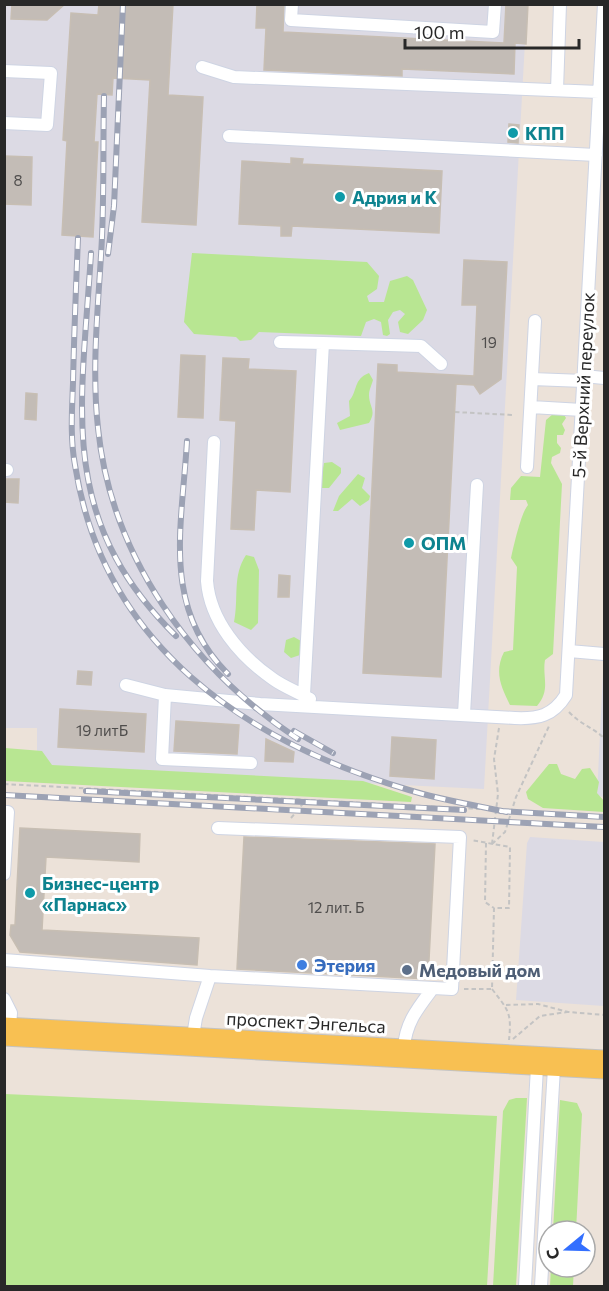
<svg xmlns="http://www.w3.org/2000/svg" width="609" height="1291" viewBox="0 0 609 1291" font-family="Commissioner,sans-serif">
<rect width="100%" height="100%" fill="#ece2d9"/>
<path fill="#dcdae4" d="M4,5H527L484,789L37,767V728H5Z
M604,652V797L597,796Z
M530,837L604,842V1006L516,1000L527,843Z"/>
<path fill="#b8e692" d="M192,253L367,262L379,276L377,289L367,296L369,302H384L390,281L407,276L413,280L427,310L423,320L408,334L400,332L398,322L405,314L400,310L393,312L388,320L390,334L387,336L383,335L381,322L374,319L366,322L361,336L259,332L251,340L240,341L236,337L194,334L184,322Z
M369,373L373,380C372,384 369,390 369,395C369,407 377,410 369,423L340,430L337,423L350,416L349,401C358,391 353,379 369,373Z
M563,413L566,418L562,424L565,430L563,435H557V443L561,448L560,453L552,457L551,463L562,484L553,654L545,660C542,677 551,690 537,706L510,705C501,687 494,672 504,652L513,650L517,567L511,558C514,545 521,513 528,505L526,500H510L511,488L521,476L540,477L546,420L553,414Z
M332,462L341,468V473L329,488H322L320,482L324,463Z
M358,474L365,478L362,488L370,496L369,500L360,506L352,499L338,511H333L339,496Z
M246,555L254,557L259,570L258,623L251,630L234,622C239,598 232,576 246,555Z
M294,637L301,641L300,655L291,658L284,652L286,640Z
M5,748L42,751L52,765L363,781L412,797L411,802L5,781Z
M549,764H557L561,774L575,779L582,769L590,768L599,782L597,793L604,801V812L543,808L528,799L526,792Z
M5,1094L497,1116L487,1286H5Z
M516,1098H527L516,1286H493L503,1111L509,1100Z
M560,1100L577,1103L582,1114L576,1231H553Z
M551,1267H574L573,1286H550Z"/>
<path fill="#c3bcb6" stroke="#c7beb3" stroke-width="1.5" d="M12,4H65L47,20L11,19Z
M99,4H173L168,95L203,97L196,225L142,222L150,80L113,78L112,95L97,94L94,142H98L93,237L62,235L67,141L63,140L71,13L98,15Z
M257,4H284L283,32L504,43L506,4H528L526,44L515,43L514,74L402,69V76L264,70L266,28H256Z
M509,124L519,125L518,143L508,142Z
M4,156L32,157L31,205L4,204Z
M291,158L303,159L302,164L442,171L439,233L292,226L291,236H281V226L239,224L242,161L291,164Z
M464,260L507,262L501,379L480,394L474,385L456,384L441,677L363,673L378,364L397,365V372L474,376L477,305H462Z
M181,355L205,356L203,418L178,417Z
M223,358L249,359L248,369L296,371L290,492L256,490L254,530L231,529L236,421L220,420Z
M26,393L37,394L36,420L25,419Z
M4,479H19L18,503L4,502Z
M279,575L290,576L289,597H278Z
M78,671L92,672L91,685L77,684Z
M60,709L146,714L144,752L58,747Z
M176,721L239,725L237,754L174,751Z
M392,737L436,740L434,779L390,776Z
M266,739L294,752L293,762L265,761Z
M20,828L140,834L139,862L46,857L42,930L199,938L197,965L20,952L10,935L11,925H15Z
M244,837L435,844L428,979L237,969Z"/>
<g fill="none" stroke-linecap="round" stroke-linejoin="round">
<defs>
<path id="minor" d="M292,4L291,20L493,32L495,4
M202,67L234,77L599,92
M4,71L51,73L47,125L4,123
M557,90L560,4
M229,136L596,155
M280,342L323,343L304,695
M323,343L421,346L441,364
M584,376L604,378
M532,379L584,381
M531,407L582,410
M214,442L207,581C210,621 240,656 273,679C284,687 298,692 310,699
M527,467L535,321
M4,470H7
M569,651L604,654
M126,685L165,695L260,704L515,718C538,719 553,716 566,695L604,4
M165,695L162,759L251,763
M464,714L477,485
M4,812H8L4,874
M4,960L210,976L452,989L460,837L218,828
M4,999L11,1013L10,1026
M193,1036L196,1018L210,976
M404,1047C406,1022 418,1008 433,988
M525,1286L537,1067L541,1061
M541,1286L554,1068L551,1063"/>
<path id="major" d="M4,1025L604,1058
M4,1038L604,1071"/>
</defs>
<use href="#minor" stroke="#ced4e3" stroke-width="14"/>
<use href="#major" stroke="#c3c3c3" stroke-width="17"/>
<path stroke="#c3c3c3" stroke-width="2" stroke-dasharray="4.5 3" stroke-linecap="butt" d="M455,412L513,415
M569,712C580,724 592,727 604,738
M4,784L480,809
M291,818L306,800
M486,843L485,902L494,908
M492,844L505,832L516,797L550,724
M492,844L498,794L494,759L499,728
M464,989H492L494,908H509L510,847L471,840
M492,989C508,1010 512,1012 509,1040
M506,1005L538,1004L568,1012L604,1015
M513,1039L540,1016L567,1012"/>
<use href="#minor" stroke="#fff" stroke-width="12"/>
<use href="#major" stroke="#f8c052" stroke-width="15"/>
<defs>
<path id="rail" d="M104,96C103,143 104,190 102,237C99,301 91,364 98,428C111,557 192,669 298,739
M78,238C76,286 74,335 73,383C72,410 70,438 75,465C103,645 244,741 409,790C441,800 474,805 507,812
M91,253C82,406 55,517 176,636
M108,254L114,206L123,4
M187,441C182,527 161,607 228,674
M294,731L333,753
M86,791L464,810
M4,795L604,827
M500,811L604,817"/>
</defs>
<use href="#rail" stroke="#9ca2b4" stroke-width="6"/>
<use href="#rail" stroke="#fff" stroke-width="4" stroke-dasharray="11" stroke-linecap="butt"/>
</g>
<g fill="#0f9aa8" stroke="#fff" stroke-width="2">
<circle cx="513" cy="133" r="6"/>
<circle cx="340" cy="197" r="6"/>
<circle cx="409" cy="543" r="6"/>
<circle cx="30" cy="893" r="6"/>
</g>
<circle fill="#3f7fe0" stroke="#fff" stroke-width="2" cx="302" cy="965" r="6"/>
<circle fill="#5c6f8a" stroke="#fff" stroke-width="2" cx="407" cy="970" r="6"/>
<g text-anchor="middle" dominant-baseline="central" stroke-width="6" stroke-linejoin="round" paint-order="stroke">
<g font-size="15" fill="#4f4d4c">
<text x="18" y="180">8</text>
<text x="489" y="342">19</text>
<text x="102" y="730">19 литБ</text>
<text x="336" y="907">12 лит. Б</text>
</g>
<g font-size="18" font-weight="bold" fill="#0d838f" stroke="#fff" text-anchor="start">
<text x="525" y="133">КПП</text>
<text x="352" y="197">Адрия и К</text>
<text x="421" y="543">ОПМ</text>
<text x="42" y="883">Бизнес-центр<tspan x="42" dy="21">«Парнас»</tspan></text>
</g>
<g font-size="18" fill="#282828" stroke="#fff">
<text transform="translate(583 385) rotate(-87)">5-й Верхний переулок</text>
<text transform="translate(306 1022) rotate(3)">проспект Энгельса</text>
</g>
<g font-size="18" font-weight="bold" fill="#366cbe" stroke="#fff" text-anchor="start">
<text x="314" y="965">Этерия</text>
</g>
<g font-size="18" font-weight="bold" fill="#4e5e75" stroke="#fff" text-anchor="start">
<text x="419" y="970">Медовый дом</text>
</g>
</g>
<rect width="609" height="1291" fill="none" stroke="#282828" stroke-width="12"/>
<g transform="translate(567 1249) rotate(251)"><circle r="28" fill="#ffffff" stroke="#a9a9a9" stroke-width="1.5"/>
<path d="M0-4.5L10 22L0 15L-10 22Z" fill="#336fff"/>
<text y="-9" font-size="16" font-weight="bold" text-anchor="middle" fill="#282828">С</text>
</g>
<path d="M405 39v9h174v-9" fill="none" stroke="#282828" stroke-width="3"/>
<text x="414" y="39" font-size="18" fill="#282828" stroke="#ffffff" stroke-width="4.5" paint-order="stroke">100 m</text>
</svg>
